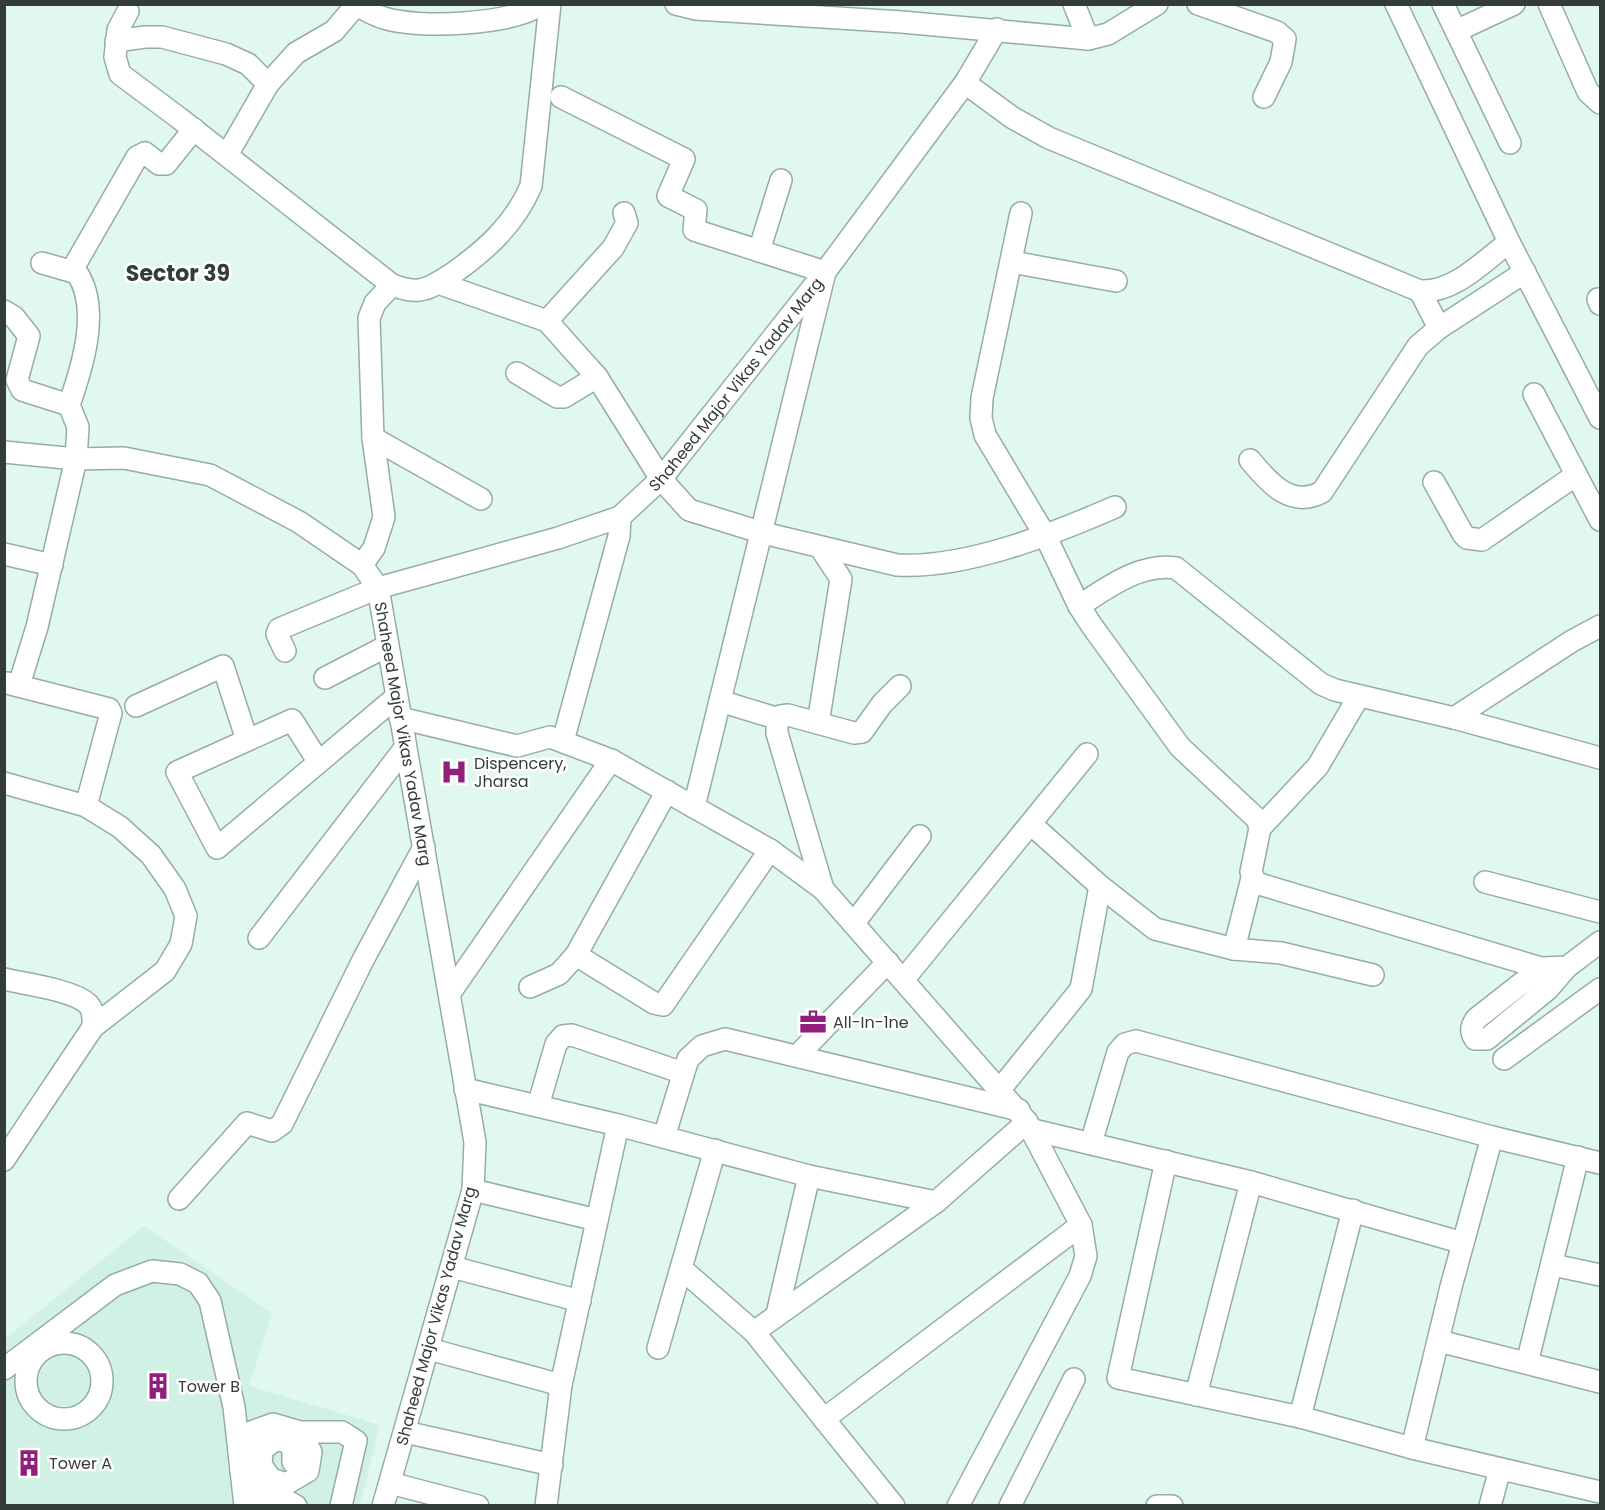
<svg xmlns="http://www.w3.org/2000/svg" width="1605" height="1510" font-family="Poppins,sans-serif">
	<rect width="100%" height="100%" fill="#e1f8ef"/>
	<polygon fill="#d0f1e4" points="144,1226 272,1313 249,1386 380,1425 360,1505 5,1506 5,1339"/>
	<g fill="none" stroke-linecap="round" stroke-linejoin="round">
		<defs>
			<g id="minor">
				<path d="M354,4c10,5 19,11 30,14 34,11 128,7 158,-14"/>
				<polyline points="676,4 696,9 902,22 1088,39 1108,34 1157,4"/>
				<polyline points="1074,4 1088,39"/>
				<polyline points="1198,4 1277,32 1285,39 1281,62 1264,97"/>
				<polyline points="1396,4 1509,242 1600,418"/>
				<polyline points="1443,4 1510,143"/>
				<polyline points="1549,4 1588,92 1600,103"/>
				<polyline points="128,11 118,30 115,57 120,74 179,118 392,285"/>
				<polyline points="1456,31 1514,4"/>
				<polyline points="116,41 145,37 162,37 226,54 248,64 268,84 227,155"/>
				<path d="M965,83l48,35 36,20 371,153c34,2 64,-30 89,-49"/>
				<polyline points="268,84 296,53 334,31 356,5"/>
				<polyline points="561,97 684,159 668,196 696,210 694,230 825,272 694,807"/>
				<polyline points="1021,213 982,398 981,418 985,435 1046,537 1079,606 1092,626 1180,747 1257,819 1260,828 1251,872 1256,883 1541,968 1567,967 1600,942"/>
				<polyline points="759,251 781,180"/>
				<polyline points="1012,262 1116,281"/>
				<path d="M42,263l35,10c24,36 5,95 -8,132"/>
				<polyline points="72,270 137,157 145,153 159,164 166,164 194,129"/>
				<path d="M438,283l109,38 50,56 64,102 28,31 74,23 134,32c68,4 156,-31 218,-58"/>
				<polyline points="1420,291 1439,328"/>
				<polyline points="1598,299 1600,304"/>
				<polyline points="4,311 14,317 29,336 17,380 22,390 69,405 78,427 76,459 37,627 19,685"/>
				<polyline points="547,321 613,248 627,223 624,213"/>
				<polyline points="517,373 557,397 564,397 597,377"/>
				<polyline points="1534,394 1600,520"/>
				<polyline points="373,438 481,499"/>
				<path id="s1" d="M4,452l72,7 48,-1 86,17 89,47 63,43 16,23 97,554 -2,48 -90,316"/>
				<path d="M1250,460c18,22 41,49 72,32l96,-146 21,-18 86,-56"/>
				<polyline points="1434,482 1463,534 1467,538 1482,540 1576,475"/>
				<polyline points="4,554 52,565"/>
				<path d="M362,565l12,-17 10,-31 -11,-79 -4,-120 6,-15 17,-18c9,3 17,6 27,5 12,-1 23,-10 33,-16 34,-24 62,-49 79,-88l19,-182"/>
				<path d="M1079,606c29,-19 61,-43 97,-38l145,116 14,6 119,28 146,40"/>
				<path id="s2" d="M285,651l-8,-17 2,-5 99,-41 180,-50 62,-21 41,-38 164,-207 140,-189 32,-54"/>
				<polyline points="325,678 387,646"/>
				<polyline points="7,683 109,709 111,713 86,806"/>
				<polyline points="720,701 779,719"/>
				<polyline points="136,706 223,666 247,740"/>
				<polyline points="400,718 517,746 550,737 611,760 770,850 823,889 1027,1122 1081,1225 1086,1256 1080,1276 958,1506"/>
				<polyline points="1454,718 1572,641 1600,626"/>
				<polyline points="818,723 841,579 820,547"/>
				<polyline points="563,741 619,536 620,517"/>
				<polyline points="318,761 292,720 177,772 217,848 395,698"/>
				<polyline points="4,783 86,806 120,827 151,855 175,889 186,916 181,944 165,971 93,1027 4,1160"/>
				<polyline points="1032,825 1100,886 1155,929 1234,949"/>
				<polyline points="1260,828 1318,766 1359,696"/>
				<polyline points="1252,878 1234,949 1281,953 1373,975"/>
				<polyline points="1485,882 1600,912"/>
				<polyline points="823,889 777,733 777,722 781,716 788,715 854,733 862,732 882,704 900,686"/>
				<polyline points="854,923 920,836"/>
				<polyline points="259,938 405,748"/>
				<polyline points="576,955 654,1003 663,1005 770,850"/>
				<path d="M1541,968l-65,51c-5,8 -6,12 -1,20h12l61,-50 19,-22"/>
				<path d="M4,979c21,5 69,11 84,25 6,6 5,15 5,23"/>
				<polyline points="904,979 1087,754"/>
				<polyline points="530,987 559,974 576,955 667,791"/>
				<polyline points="450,993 611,760"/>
				<polyline points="797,1056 888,962"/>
				<polyline points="1504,1059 1600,989"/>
				<polyline points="1001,1088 1081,989 1100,886"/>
				<polyline points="465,1089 618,1125 809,1176 936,1202"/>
				<polyline points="538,1106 556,1044 563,1036 572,1035 683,1073"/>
				<polyline points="1033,1130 1251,1182 1463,1243"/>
				<polyline points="664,1137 688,1059 702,1046 725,1039 1019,1110"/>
				<polyline points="1091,1143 1118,1052 1125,1044 1136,1041 1492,1137 1600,1163"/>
				<polyline points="1166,1161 1118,1378 1300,1417 1412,1448 1600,1492"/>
				<polyline points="473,1190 597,1220"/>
				<polyline points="179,1199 247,1123 272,1131 282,1124 363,960 424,847"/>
				<polyline points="1553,1265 1600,1275"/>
				<polyline points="452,1267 580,1301"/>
				<polyline points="682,1269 754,1332 894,1506"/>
				<polyline points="777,1314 809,1176"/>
				<polyline points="754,1332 936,1202 1027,1122"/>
				<polyline points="1439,1341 1600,1382"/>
				<circle cx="64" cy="1381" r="38"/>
				<polyline points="658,1348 715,1150"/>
				<polyline points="429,1349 561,1385"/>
				<polyline points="1527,1363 1578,1157"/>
				<polyline points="4,1369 115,1285 152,1271 180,1274 198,1283 210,1301 234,1407 245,1506"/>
				<polyline points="1196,1395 1251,1182"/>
				<polyline points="1300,1417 1353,1210"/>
				<polyline points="824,1419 1081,1225"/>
				<polyline points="300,1432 342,1432 356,1441 341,1506"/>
				<polyline points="405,1432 552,1465"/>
				<polyline points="1412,1448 1451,1287 1492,1137"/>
				<polyline points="293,1462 293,1450 287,1441 275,1440 262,1450 261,1465 271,1479 286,1484 308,1471 311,1452 300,1432 273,1424 251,1432 241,1471 257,1494 285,1500 296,1506"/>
				<polyline points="390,1483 478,1506"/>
				<polyline points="546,1506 561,1385 618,1125"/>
				<polyline points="1010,1506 1074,1379"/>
				<polyline points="1157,1506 1172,1506"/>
				<polyline points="1490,1506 1500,1469"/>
			</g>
		</defs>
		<use href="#minor" stroke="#96ada4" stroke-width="24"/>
		<use href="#minor" stroke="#fff" stroke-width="21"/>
	</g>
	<defs>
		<symbol id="hospital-bare" viewBox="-9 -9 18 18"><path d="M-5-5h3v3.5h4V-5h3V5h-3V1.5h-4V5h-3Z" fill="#911d7c" stroke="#fff" stroke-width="2.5" paint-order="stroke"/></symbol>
		<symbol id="office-bare" viewBox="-9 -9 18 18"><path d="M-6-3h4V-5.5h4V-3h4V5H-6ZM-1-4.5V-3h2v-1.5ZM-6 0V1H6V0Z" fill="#911d7c" stroke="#fff" stroke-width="2.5" paint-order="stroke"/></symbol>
		<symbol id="building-bare" viewBox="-9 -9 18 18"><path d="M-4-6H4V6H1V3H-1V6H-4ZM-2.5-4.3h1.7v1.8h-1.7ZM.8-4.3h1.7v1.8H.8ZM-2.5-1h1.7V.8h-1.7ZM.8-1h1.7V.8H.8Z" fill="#911d7c" stroke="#fff" stroke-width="2.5" paint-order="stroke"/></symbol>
	</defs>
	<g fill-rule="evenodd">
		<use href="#hospital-bare" x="435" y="753" width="38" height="38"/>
		<use href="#office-bare" x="794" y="1003" width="38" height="38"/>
		<use href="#building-bare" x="139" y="1367" width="38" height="38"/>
		<use href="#building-bare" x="10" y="1444" width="38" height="38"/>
	</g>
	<g text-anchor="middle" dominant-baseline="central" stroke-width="5" stroke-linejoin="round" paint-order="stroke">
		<g font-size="16" fill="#333c39" stroke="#fff">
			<text stroke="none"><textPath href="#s2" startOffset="560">Shaheed Major Vikas Yadav Marg</textPath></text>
			<text stroke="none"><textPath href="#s1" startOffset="561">Shaheed Major Vikas Yadav Marg</textPath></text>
			<text transform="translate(436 1316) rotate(-75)">Shaheed Major Vikas Yadav Marg</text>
		</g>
		<g font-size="16" fill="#333c39" stroke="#fff" text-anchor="start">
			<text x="474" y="763">Dispencery,<tspan x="474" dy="18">Jharsa</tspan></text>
			<text x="833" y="1022">All-In-1ne</text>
			<text x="178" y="1386">Tower B</text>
			<text x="49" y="1463">Tower A</text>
		</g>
		<g font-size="22" font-weight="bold" fill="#333c39" stroke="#fff">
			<text x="178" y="273">Sector 39</text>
		</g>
	</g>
	<rect width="1605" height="1510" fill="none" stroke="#333c39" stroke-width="12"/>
</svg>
